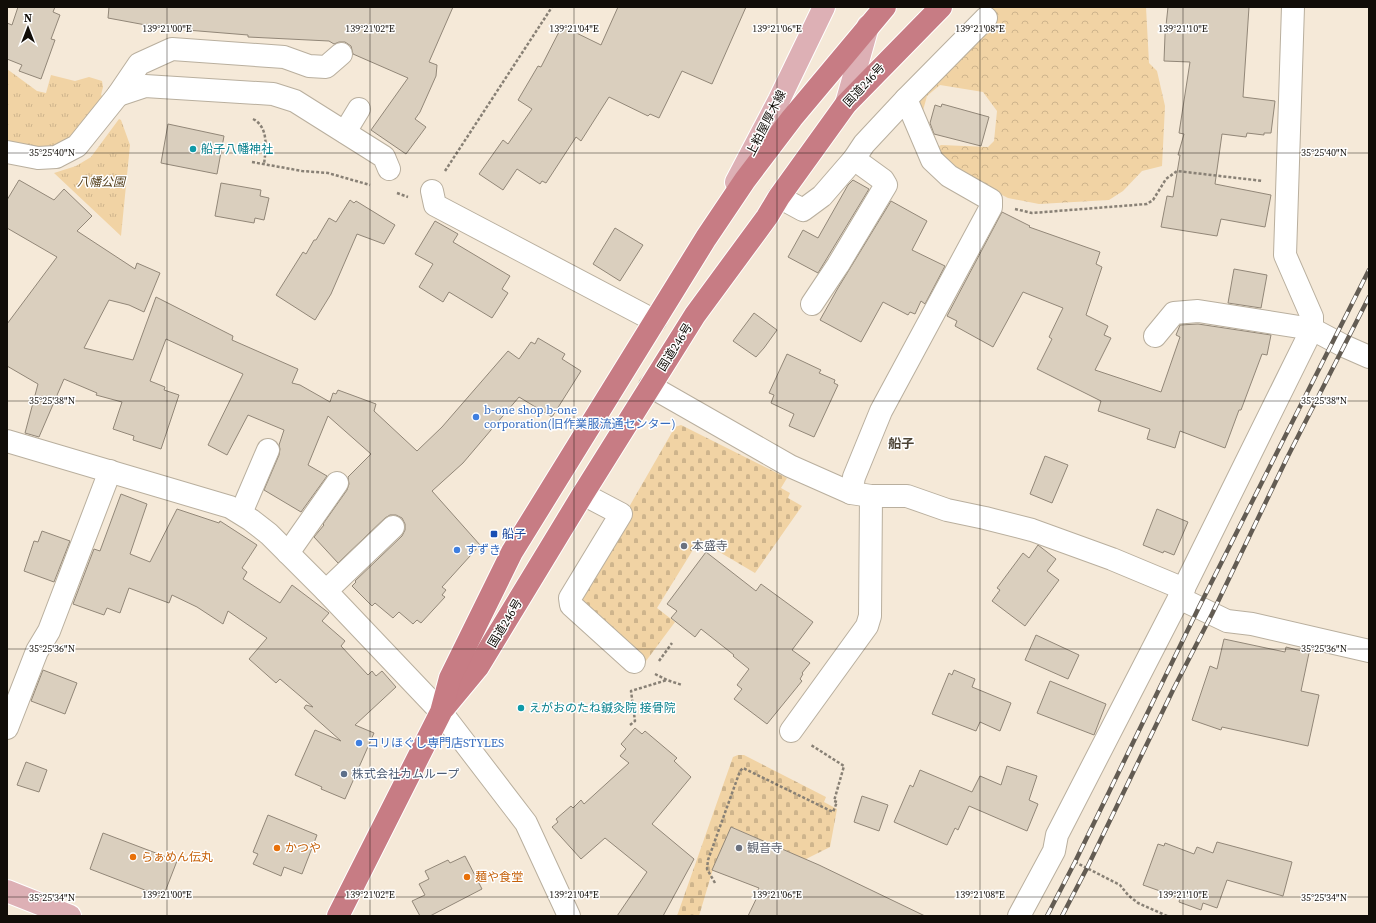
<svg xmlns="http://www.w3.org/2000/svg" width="1376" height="923" font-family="'Source Serif 4','Noto Sans JP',serif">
	<defs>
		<pattern id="forest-crowns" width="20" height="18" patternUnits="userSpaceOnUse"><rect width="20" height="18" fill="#f1d3a4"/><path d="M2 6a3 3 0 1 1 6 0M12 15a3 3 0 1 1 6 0" fill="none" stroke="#ceb48c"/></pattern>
		<pattern id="cemetery-stones" width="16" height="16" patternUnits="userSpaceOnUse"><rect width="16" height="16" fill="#f1d3a4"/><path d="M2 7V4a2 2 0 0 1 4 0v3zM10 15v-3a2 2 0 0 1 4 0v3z" fill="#ceb48c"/></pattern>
		<pattern id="park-tufts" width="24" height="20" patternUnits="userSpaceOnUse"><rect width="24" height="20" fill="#f1d3a4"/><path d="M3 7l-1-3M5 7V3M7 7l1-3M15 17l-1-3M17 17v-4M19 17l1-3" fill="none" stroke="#ceb48c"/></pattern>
	</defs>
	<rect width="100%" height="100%" fill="#f5e9d8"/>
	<polygon fill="url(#forest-crowns)" points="982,7 1146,7 1149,63 1157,71 1165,106 1162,166 1142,171 1123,191 1109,200 1039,204 1008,198 972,180 947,161 936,148 941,145 988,147 994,141 997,111 983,92 940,85 927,96 922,114 918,102 991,18"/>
	<g fill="url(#cemetery-stones)">
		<polygon points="681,425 787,478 781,488 790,493 788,498 802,506 755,573 699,540 657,608 675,622 643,665 575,601 675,427"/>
		<polygon points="738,755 744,755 826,797 824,802 837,809 830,847 804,860 732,827 713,869 699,916 677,916 733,757"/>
	</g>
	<g fill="url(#park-tufts)">
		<polygon points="7,69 37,91 46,93 51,75 75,81 89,77 102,81 103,87 101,95 106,99 62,145 35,148 7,141"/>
		<polygon points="119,119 121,120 130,145 121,236 54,173 76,166 91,157"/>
	</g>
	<g fill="#dacfbe" stroke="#928778">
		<polygon points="18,7 55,7 53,12 60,15 51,39 55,40 41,79 19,71 22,65 7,59 7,23 12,25"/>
		<polygon points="109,7 453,7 429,62 437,65 436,76 420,112 415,119 426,127 406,154 371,130 408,78 353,54 351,46 345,42 339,42 334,44 329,41 248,37 248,35 162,28 108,18"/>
		<polygon points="618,7 746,7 712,84 682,71 659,118 650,114 648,116 609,97 581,141 576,137 546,183 542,181 540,184 517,169 503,190 479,174 503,140 508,144 532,109 518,100 538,66 541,67 562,26 601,45"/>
		<polygon points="1168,7 1249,7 1243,97 1275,101 1271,133 1264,133 1264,135 1247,133 1246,137 1222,134 1215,184 1271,195 1265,227 1221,219 1217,236 1161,227 1167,196 1173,197 1180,155 1178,155 1184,134 1179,133 1190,62 1164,61 1165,35"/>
		<polygon points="942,104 989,117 981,146 934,134 930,123 935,105 941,107"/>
		<polygon points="168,124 224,136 217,174 161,163"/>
		<polygon points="19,180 54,200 64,189 92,216 77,231 135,269 137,263 160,273 144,312 129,305 109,300 84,348 133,360 156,297 233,336 232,340 298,369 292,383 300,385 330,402 333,393 336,394 338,390 376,404 374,411 417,451 442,427 508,351 519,359 531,342 535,344 538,338 565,354 562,359 581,371 552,417 519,397 463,463 432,491 480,545 442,587 446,590 442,595 445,597 421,623 417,620 413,624 399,612 393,618 375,603 372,606 352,586 356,582 355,581 402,536 405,530 405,524 402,518 396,515 390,515 385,518 338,563 314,537 324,525 323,524 347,490 349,484 348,477 371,454 328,416 308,465 327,476 301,512 264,490 279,455 280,449 279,445 284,430 248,415 227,455 208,445 243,374 166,339 150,381 165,387 164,390 179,395 161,449 133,440 134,436 113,429 122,402 96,395 97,393 64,379 39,437 25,433 38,384 7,366 7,324 57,257 7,228 7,200"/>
		<polygon points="853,180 869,189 818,273 788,257 803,230 818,238 848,185"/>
		<polygon points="221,183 261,190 260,196 269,198 264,220 255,218 254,223 215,216"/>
		<polygon points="350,200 354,203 356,201 395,225 384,244 357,234 331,294 315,320 276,295 303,252 306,254 314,240 316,240 329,218 336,222"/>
		<polygon points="891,201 927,221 912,250 945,266 925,304 921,301 915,314 910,312 908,315 883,302 861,342 820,320 838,288"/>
		<polygon points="1002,212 1030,226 1029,227 1100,252 1096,264 1102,267 1086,315 1108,326 1104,335 1111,338 1095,370 1161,392 1180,337 1176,335 1180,325 1198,324 1271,335 1267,355 1262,354 1241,410 1239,410 1225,448 1180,431 1175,448 1147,439 1150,429 1098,411 1101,401 1037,369 1052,339 1049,337 1063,308 1023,292 993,347 955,326 957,321 947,316"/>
		<polygon points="435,221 458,234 453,242 510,276 502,289 508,293 492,318 449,292 443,302 419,287 433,264 415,254"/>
		<polygon points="615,228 643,245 620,281 593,264"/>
		<polygon points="1234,269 1267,275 1261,308 1228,303"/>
		<polygon points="754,313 777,330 764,348 756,357 733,341"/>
		<polygon points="787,354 821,370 819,373 835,380 834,383 838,385 814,437 789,426 794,414 771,403 774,395 769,393"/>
		<polygon points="1045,456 1068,465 1052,503 1030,494"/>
		<polygon points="121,494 147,504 130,554 150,562 177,509 219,523 220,521 257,545 242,568 247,572 243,579 280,603 292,585 329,613 322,621 345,641 341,646 368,675 372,671 376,676 382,671 396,687 355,725 374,733 345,799 321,789 322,787 295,775 315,730 341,741 304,708 306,705 313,707 280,679 276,683 249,659 267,638 228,611 223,624 197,607 172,595 169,603 129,588 120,613 107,608 104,615 73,604 94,549 100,551"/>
		<polygon points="1157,509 1188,522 1174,555 1164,551 1163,553 1143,545"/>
		<polygon points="42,531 70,541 54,582 24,571 34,541 38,542"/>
		<polygon points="1038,545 1056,559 1047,571 1059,580 1025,626 992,601 1000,590 997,588 1023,553 1029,558"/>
		<polygon points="706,552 756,591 761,584 813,622 792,650 810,663 802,673 803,674 800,679 802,681 767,724 734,699 742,689 737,685 749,669 733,656 734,655 701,629 695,637 671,618 677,611 667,604"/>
		<polygon points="1036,635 1079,655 1068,679 1025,660"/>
		<polygon points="1224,639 1285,652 1286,647 1309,653 1301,691 1319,695 1308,746 1222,727 1221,730 1192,720 1210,666 1217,669"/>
		<polygon points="43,670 77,683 65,714 31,701"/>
		<polygon points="954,670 975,679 972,687 1011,703 1000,731 980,722 976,731 932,714 949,673 952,675"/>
		<polygon points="1050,681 1106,704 1094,735 1037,713"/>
		<polygon points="635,728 642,734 645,731 677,758 674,761 691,777 652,824 694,859 663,916 617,916 647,872 605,838 581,859 552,827 558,822 556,819 571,806 573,808 581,800 584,804 629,763 620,756 626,749 621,744"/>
		<polygon points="26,762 47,770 39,792 17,785"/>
		<polygon points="1007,766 1037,776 1029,800 1038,804 1027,831 969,806 958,830 955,828 947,845 894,822 910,785 913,787 920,770 972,792 980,776 1001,785"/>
		<polygon points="862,796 888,805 879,831 854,822"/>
		<polygon points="268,815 317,835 302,874 284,867 281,876 253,864 258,854 253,852"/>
		<polygon points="731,827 819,865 925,916 748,916 760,891 758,890 759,888 712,870"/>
		<polygon points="103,833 177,861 163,897 90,869"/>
		<polygon points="1217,842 1292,862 1283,896 1227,880 1217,908 1203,903 1201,910 1179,902 1180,898 1143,885 1158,844 1164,846 1165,843 1194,854 1197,847 1213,853"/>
		<polygon points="465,856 482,889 430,916 420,916 412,901 425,895 419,884 429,879 425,871 448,860 450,863"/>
	</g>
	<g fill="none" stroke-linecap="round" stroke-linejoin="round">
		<defs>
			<g id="minor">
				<polyline points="118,95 145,86 273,94 295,101 384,157 389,169"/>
				<polyline points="906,99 986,18"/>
				<polyline points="345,132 359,109"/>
				<polyline points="7,152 38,158 56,157 77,146 118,95 139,64 172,49 284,57 309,66 326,67 341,54"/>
				<polyline points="432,191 435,205 655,321"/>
				<polyline points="779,197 803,210 822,196 854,159 864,144 906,99 932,160 949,176 991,200 991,207 881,411 854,477 851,493"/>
				<polyline points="812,304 838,265 886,185 883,180 854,159"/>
				<polyline points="1155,336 1174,313 1198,311 1312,329 1344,346 1369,357"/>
				<polyline points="650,386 790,466 851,493 871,496 907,496 947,510 985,518 1032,530 1112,559 1184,589"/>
				<polyline points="7,441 230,507 251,520 269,534 326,591 441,712 526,823 569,916"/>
				<polyline points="583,494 621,514 570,598 571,605 634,662"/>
				<polyline points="241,513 268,450"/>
				<polyline points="288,553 337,483"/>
				<polyline points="326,591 393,527"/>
				<polyline points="1179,598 1227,621 1252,624 1369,651"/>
				<polyline points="7,728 37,651 49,631 110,471"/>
				<polyline points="791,731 867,626 870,616 871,496"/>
				<polyline points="1019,916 1054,851 1057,835 1179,598 1312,329 1312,317 1285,255 1293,7"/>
			</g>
			<g id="major">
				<polyline points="846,104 868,26"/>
				<polyline points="736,182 779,100 824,7"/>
				<polyline points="7,891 70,916"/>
			</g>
			<g id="highway">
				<polyline points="444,708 478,667 583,494 695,315 767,217 779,197 846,104 941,7"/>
				<polyline points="338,916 441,712 450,678 512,552 706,238 745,180 792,118 885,7"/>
			</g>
		</defs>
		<use href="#minor" stroke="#b9af9e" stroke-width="24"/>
		<use href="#major" stroke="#fff" stroke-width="24"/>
		<use href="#highway" stroke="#fff" stroke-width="24"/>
		<g stroke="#888075" stroke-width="2.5" stroke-dasharray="3 2" stroke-linecap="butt">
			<path d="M253,119c16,8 13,30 11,45"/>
			<polyline points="252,162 302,171 328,173 370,185"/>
			<polyline points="445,171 552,7"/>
			<polyline points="397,193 408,197"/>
			<polyline points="1015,209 1032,213 1147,204 1153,200 1166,179 1177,171 1263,181"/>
			<polyline points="659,661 672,643"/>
			<polyline points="655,674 667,680 682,685"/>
			<polyline points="630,725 635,721 631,691 667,680"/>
			<polyline points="1075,862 1120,885 1128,895 1138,903 1167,916"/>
			<polyline points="715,883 707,869 708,860 740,771 743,768 833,812 837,802 834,801 844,766 811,745"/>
		</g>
		<use href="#minor" stroke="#fff" stroke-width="22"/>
		<use href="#major" stroke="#ddb0b5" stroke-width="22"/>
		<use href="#highway" stroke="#c77c84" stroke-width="22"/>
		<defs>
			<g id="rail">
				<polyline points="1047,916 1075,862 1199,607 1369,270"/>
				<polyline points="1062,916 1087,868 1173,690 1212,614 1287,458 1369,297"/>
			</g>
		</defs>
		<use href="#rail" stroke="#635c53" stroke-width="4.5"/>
		<use href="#rail" stroke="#fff" stroke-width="3" stroke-dasharray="9" stroke-linecap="butt"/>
	</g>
	<path fill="none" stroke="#110d08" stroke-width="1" stroke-opacity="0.45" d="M167,7v909M370,7v909M574,7v909M777,7v909M980,7v909M1183,7v909M7,153h1362M7,401h1362M7,649h1362M7,897h1362"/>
	<g fill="#0f9aa8" stroke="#fff" stroke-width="1.5">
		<circle cx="193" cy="149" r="4"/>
		<circle cx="521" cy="708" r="4"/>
	</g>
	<g fill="#3f7fe0" stroke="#fff" stroke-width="1.5">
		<circle cx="476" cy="417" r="4"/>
		<circle cx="457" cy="550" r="4"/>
		<circle cx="359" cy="743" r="4"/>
	</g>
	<rect fill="#1a4fb4" stroke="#fff" stroke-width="1.5" x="490" y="530" width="8" height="8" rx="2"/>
	<g fill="#6b7280" stroke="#fff" stroke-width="1.5">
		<circle cx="684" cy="546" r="4"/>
		<circle cx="739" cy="848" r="4"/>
	</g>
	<circle fill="#5c6f8a" stroke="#fff" stroke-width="1.5" cx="344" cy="774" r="4"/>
	<g fill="#e8710a" stroke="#fff" stroke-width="1.5">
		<circle cx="277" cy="848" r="4"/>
		<circle cx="133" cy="857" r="4"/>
		<circle cx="467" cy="877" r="4"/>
	</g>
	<g text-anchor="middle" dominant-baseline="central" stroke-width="3" stroke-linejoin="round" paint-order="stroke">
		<g font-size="12" fill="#110d08" stroke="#fff">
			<text transform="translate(864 85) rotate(-47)">国道246号</text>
			<text transform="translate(766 123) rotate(-63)">上粕屋厚木線</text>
			<text transform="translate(675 347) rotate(-58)">国道246号</text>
			<text transform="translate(505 623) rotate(-59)">国道246号</text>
		</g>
		<g font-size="12" fill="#0d838f" stroke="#fff" text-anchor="start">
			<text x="201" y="149">船子八幡神社</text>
			<text x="529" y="708">えがおのたね鍼灸院 接骨院</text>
		</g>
		<g font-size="12" font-style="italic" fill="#55401d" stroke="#fff">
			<text x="101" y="182">八幡公園</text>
		</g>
		<g font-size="12" fill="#366cbe" stroke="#fff" text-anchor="start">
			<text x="484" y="410">b-one shop b-one<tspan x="484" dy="14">corporation(旧作業服流通センター)</tspan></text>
			<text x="465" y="550">すずき</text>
			<text x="367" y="743">コリほぐし専門店STYLES</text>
		</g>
		<g font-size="12" fill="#164399" stroke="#fff" text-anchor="start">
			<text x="502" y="534">船子</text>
		</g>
		<g font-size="12" fill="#5b616d" stroke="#fff" text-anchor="start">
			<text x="692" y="546">本盛寺</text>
			<text x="747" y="848">観音寺</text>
		</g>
		<g font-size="12" fill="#4e5e75" stroke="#fff" text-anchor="start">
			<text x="352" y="774">株式会社カムループ</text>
		</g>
		<g font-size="12" fill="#c56008" stroke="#fff" text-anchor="start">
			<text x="285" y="848">かつや</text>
			<text x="141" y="857">らぁめん伝丸</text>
			<text x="475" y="877">麺や食堂</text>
		</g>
		<g font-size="13" font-weight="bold" fill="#4b4234" stroke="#fff">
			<text x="901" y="443">船子</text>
		</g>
	</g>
	<g font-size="10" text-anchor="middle" fill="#110d08" stroke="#fff" stroke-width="3" stroke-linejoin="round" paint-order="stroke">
		<text x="167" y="32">139°21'00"E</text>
		<text x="370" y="32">139°21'02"E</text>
		<text x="574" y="32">139°21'04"E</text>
		<text x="777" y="32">139°21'06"E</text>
		<text x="980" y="32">139°21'08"E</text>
		<text x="1183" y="32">139°21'10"E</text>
		<text x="52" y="156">35°25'40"N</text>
		<text x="1324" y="156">35°25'40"N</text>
		<text x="52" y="404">35°25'38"N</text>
		<text x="1324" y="404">35°25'38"N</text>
		<text x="52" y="652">35°25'36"N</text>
		<text x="1324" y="652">35°25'36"N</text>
		<text x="167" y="898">139°21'00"E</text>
		<text x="370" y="898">139°21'02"E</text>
		<text x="574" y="898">139°21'04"E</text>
		<text x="777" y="898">139°21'06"E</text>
		<text x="980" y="898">139°21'08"E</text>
		<text x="1183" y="898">139°21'10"E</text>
		<text x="52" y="901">35°25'34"N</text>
		<text x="1324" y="901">35°25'34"N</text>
	</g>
	<rect width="1376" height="923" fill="none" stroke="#110d08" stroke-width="16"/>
	<g transform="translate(28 28)" stroke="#ffffff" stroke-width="3" paint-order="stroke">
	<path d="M0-3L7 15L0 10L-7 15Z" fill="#110d08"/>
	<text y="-6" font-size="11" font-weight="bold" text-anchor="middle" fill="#110d08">N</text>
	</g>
</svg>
